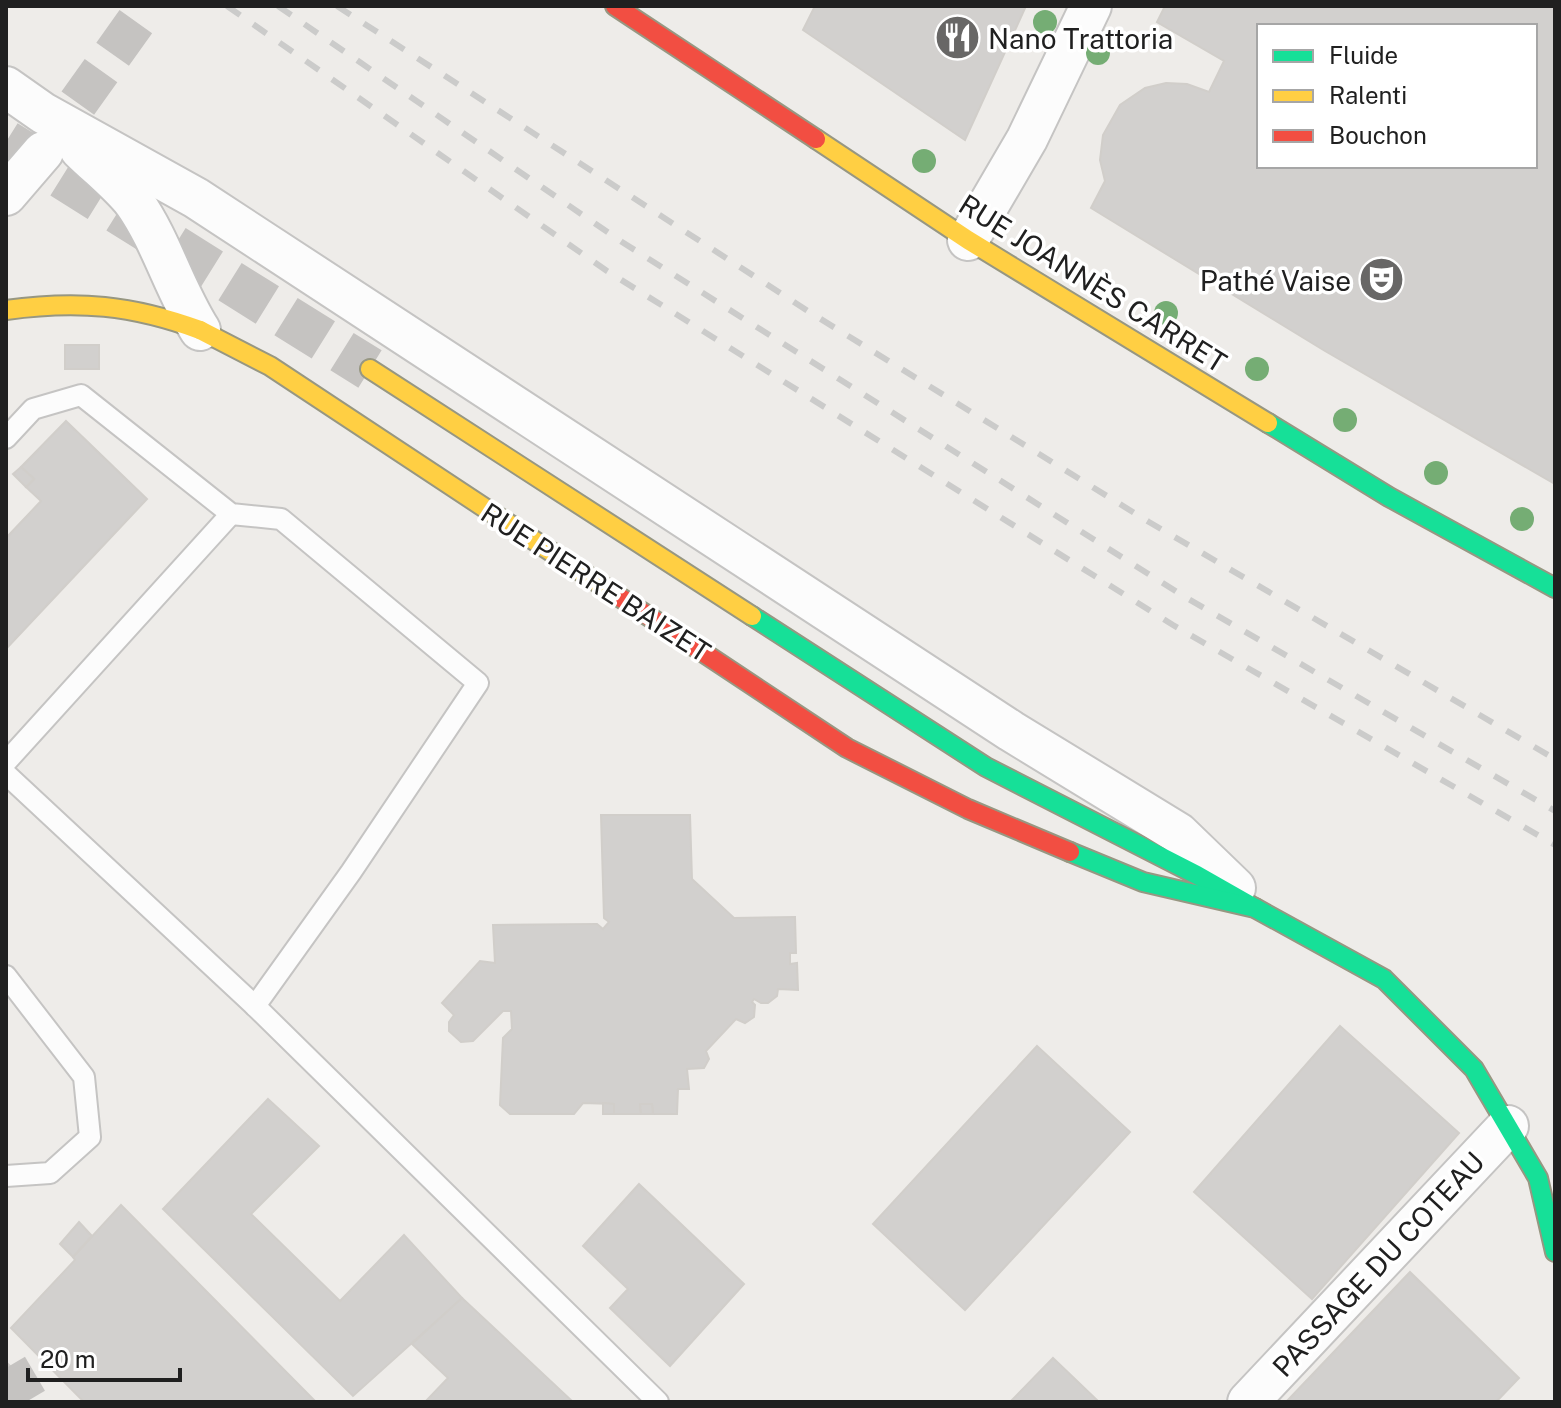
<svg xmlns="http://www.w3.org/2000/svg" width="1561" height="1408" font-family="'Public Sans',sans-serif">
	<rect width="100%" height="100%" fill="#eeece9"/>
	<g fill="#d2d0ce" stroke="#d1ceca" stroke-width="2" fill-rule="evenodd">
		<polygon points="815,6 1026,6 965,140 803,30"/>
		<path d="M1165,6h390v478l-230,-133 -234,-143 14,-27 -5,-21 3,-25 17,-30 25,-17 21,-5 21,1 22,8 15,-31 -67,-39zM1259,26h276v140h-276z"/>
		<rect x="65" y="345" width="34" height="24"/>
		<polygon points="66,421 147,499 6,649 6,538 41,501 26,487 34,479 21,467"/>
		<polygon points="21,467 34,479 26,487 13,474"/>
		<polygon points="601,815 690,815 692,879 734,918 795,917 796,953 790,953 790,964 797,963 798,990 778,989 777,996 768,1003 761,1003 754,999 752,1002 755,1005 754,1017 745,1023 736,1019 706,1051 709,1059 704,1068 687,1069 689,1089 678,1089 677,1114 653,1114 652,1104 640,1104 641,1114 614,1114 614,1104 583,1103 574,1114 510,1114 500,1105 503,1038 512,1029 511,1011 503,1011 473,1041 461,1042 449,1031 449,1022 454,1015 442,1003 480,961 495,963 493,925 597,924 603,929 609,922 604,918"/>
		<polygon points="1340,1026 1459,1133 1312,1299 1194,1192"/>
		<polygon points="1037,1046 1130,1132 965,1310 873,1224"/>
		<polygon points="268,1099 319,1146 251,1214 340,1301 404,1235 462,1298 353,1396 163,1209"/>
		<polygon points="603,1103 614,1104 614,1114 603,1114"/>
		<polygon points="640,1104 652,1104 653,1114 641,1114"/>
		<polygon points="639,1184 744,1284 670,1366 610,1308 628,1289 583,1246"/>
		<polygon points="121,1205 316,1402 84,1402 11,1328 75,1260 73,1257"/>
		<polygon points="79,1222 92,1236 73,1257 60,1244"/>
		<polygon points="1410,1272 1519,1378 1496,1402 1286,1402"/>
		<polygon points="462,1298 573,1402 425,1402 448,1378 412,1344"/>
		<polygon points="1053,1358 1099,1402 1010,1402"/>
		<polygon points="6,1362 15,1371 17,1384 6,1396"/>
	</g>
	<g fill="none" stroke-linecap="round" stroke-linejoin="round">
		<polyline stroke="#c5c3c1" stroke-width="40" stroke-dasharray="40 20" stroke-linecap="butt" points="43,152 147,6"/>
		<g stroke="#c5c3c1" stroke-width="44" stroke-dasharray="44 22" stroke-linecap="butt">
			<polyline points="6,142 370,369"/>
			<polyline points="6,1368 26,1402"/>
		</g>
		<defs>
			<g id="lane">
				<polyline points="6,438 33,409 81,395 231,514 281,519 478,683 351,872 255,1006"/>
				<polyline points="6,762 231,514"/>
				<polyline points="6,774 255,1006 658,1402"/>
				<polyline points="6,976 84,1077 90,1137 50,1173 6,1176"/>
			</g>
			<g id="street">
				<polyline points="6,87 43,113 196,198 1011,731 1178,833 1235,888"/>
				<path d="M80,149c17,17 39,34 54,53 28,40 40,87 66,128"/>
				<polyline points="6,195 43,152"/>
				<polyline points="968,240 1027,139 1091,6"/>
				<polyline points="1248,1402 1508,1126"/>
			</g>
			<g id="fast">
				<polyline points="1268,423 1389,497 1555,588"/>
				<polyline points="752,616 986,767 1197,875 1255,908"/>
				<polyline points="1070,852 1143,882 1255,908 1384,979 1474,1069 1538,1178 1555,1252"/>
			</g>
			<g id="slow">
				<polyline points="816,139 968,240 1268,423"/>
				<path d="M6,310c72,-10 126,-5 194,20"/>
				<polyline points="200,330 270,366 618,596"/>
				<polyline points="370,369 752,616"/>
			</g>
			<g id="jam">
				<polyline points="615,6 816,139"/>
				<polyline points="618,596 847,748 968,809 1070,852"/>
			</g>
		</defs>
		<use href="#lane" stroke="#c5c4c3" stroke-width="24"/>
		<use href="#street" stroke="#c5c4c3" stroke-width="44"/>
		<use href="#fast" stroke="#979782" stroke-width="22"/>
		<use href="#slow" stroke="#979782" stroke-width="22"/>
		<use href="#jam" stroke="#979782" stroke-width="22"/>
		<use href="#lane" stroke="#fcfcfc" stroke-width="20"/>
		<use href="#street" stroke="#fcfcfc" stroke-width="40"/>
		<use href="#fast" stroke="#16e098" stroke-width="18"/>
		<use href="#slow" stroke="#ffcf43" stroke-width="18"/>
		<use href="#jam" stroke="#f24e42" stroke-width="18"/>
		<g stroke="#cbcbca" stroke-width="6" stroke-dasharray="16 16" stroke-linecap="butt">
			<polyline points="227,6 607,271 1173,625 1555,845"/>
			<polyline points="278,6 622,242 1185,597 1555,811"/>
			<polyline points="337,6 811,313 1149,522 1555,759"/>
		</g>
	</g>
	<g fill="#75ad74">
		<circle cx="1045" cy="22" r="12"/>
		<circle cx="1098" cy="53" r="12"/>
		<circle cx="924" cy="161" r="12"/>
		<circle cx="1166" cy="313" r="12"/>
		<circle cx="1257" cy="369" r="12"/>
		<circle cx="1345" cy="420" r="12"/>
		<circle cx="1436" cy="473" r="12"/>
		<circle cx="1522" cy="519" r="12"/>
	</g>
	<defs>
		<symbol id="restaurant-disc" viewBox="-11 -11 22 22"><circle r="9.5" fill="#686766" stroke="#fff"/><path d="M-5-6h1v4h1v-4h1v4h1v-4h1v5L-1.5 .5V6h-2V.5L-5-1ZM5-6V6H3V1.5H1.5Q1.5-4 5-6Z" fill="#fff"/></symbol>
		<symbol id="theatre-disc" viewBox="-11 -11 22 22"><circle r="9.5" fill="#686766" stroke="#fff"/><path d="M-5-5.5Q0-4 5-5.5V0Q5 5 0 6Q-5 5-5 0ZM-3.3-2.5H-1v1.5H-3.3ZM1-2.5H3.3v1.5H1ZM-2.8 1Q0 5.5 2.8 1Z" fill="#fff"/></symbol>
	</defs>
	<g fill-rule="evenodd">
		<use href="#restaurant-disc" x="932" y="12" width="51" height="51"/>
		<use href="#theatre-disc" x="1356" y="254" width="51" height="51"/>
	</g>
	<g text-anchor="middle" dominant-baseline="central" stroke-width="7" stroke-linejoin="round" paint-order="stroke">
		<g font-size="28" fill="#202020" stroke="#fff" text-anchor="start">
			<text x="988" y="38">Nano Trattoria</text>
			<text x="1351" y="280" text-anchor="end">Pathé Vaise</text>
		</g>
		<g font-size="28" fill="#202020" stroke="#fff">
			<text transform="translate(1093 283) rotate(32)">RUE JOANNÈS CARRET</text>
			<text transform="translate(596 582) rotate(33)">RUE PIERRE BAIZET</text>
			<text transform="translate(1378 1264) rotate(-47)">PASSAGE DU COTEAU</text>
		</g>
	</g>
	<rect width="1561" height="1408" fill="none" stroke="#202020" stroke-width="16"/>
	<rect x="1257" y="24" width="280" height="144" fill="#ffffff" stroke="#a6a6a6" stroke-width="2"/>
	<rect x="1273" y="50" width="40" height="12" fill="#16e098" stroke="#a6a6a6" stroke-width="2"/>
	<text x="1329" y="64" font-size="24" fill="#202020">Fluide</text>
	<rect x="1273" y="90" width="40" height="12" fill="#ffcf43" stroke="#a6a6a6" stroke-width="2"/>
	<text x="1329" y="104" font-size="24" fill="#202020">Ralenti</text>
	<rect x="1273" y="130" width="40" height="12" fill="#f24e42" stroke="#a6a6a6" stroke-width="2"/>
	<text x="1329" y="144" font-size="24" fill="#202020">Bouchon</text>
	<path d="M28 1368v12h152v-12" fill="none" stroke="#202020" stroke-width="4"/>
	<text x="40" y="1368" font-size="24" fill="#202020" stroke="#ffffff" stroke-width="6" paint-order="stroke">20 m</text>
</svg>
